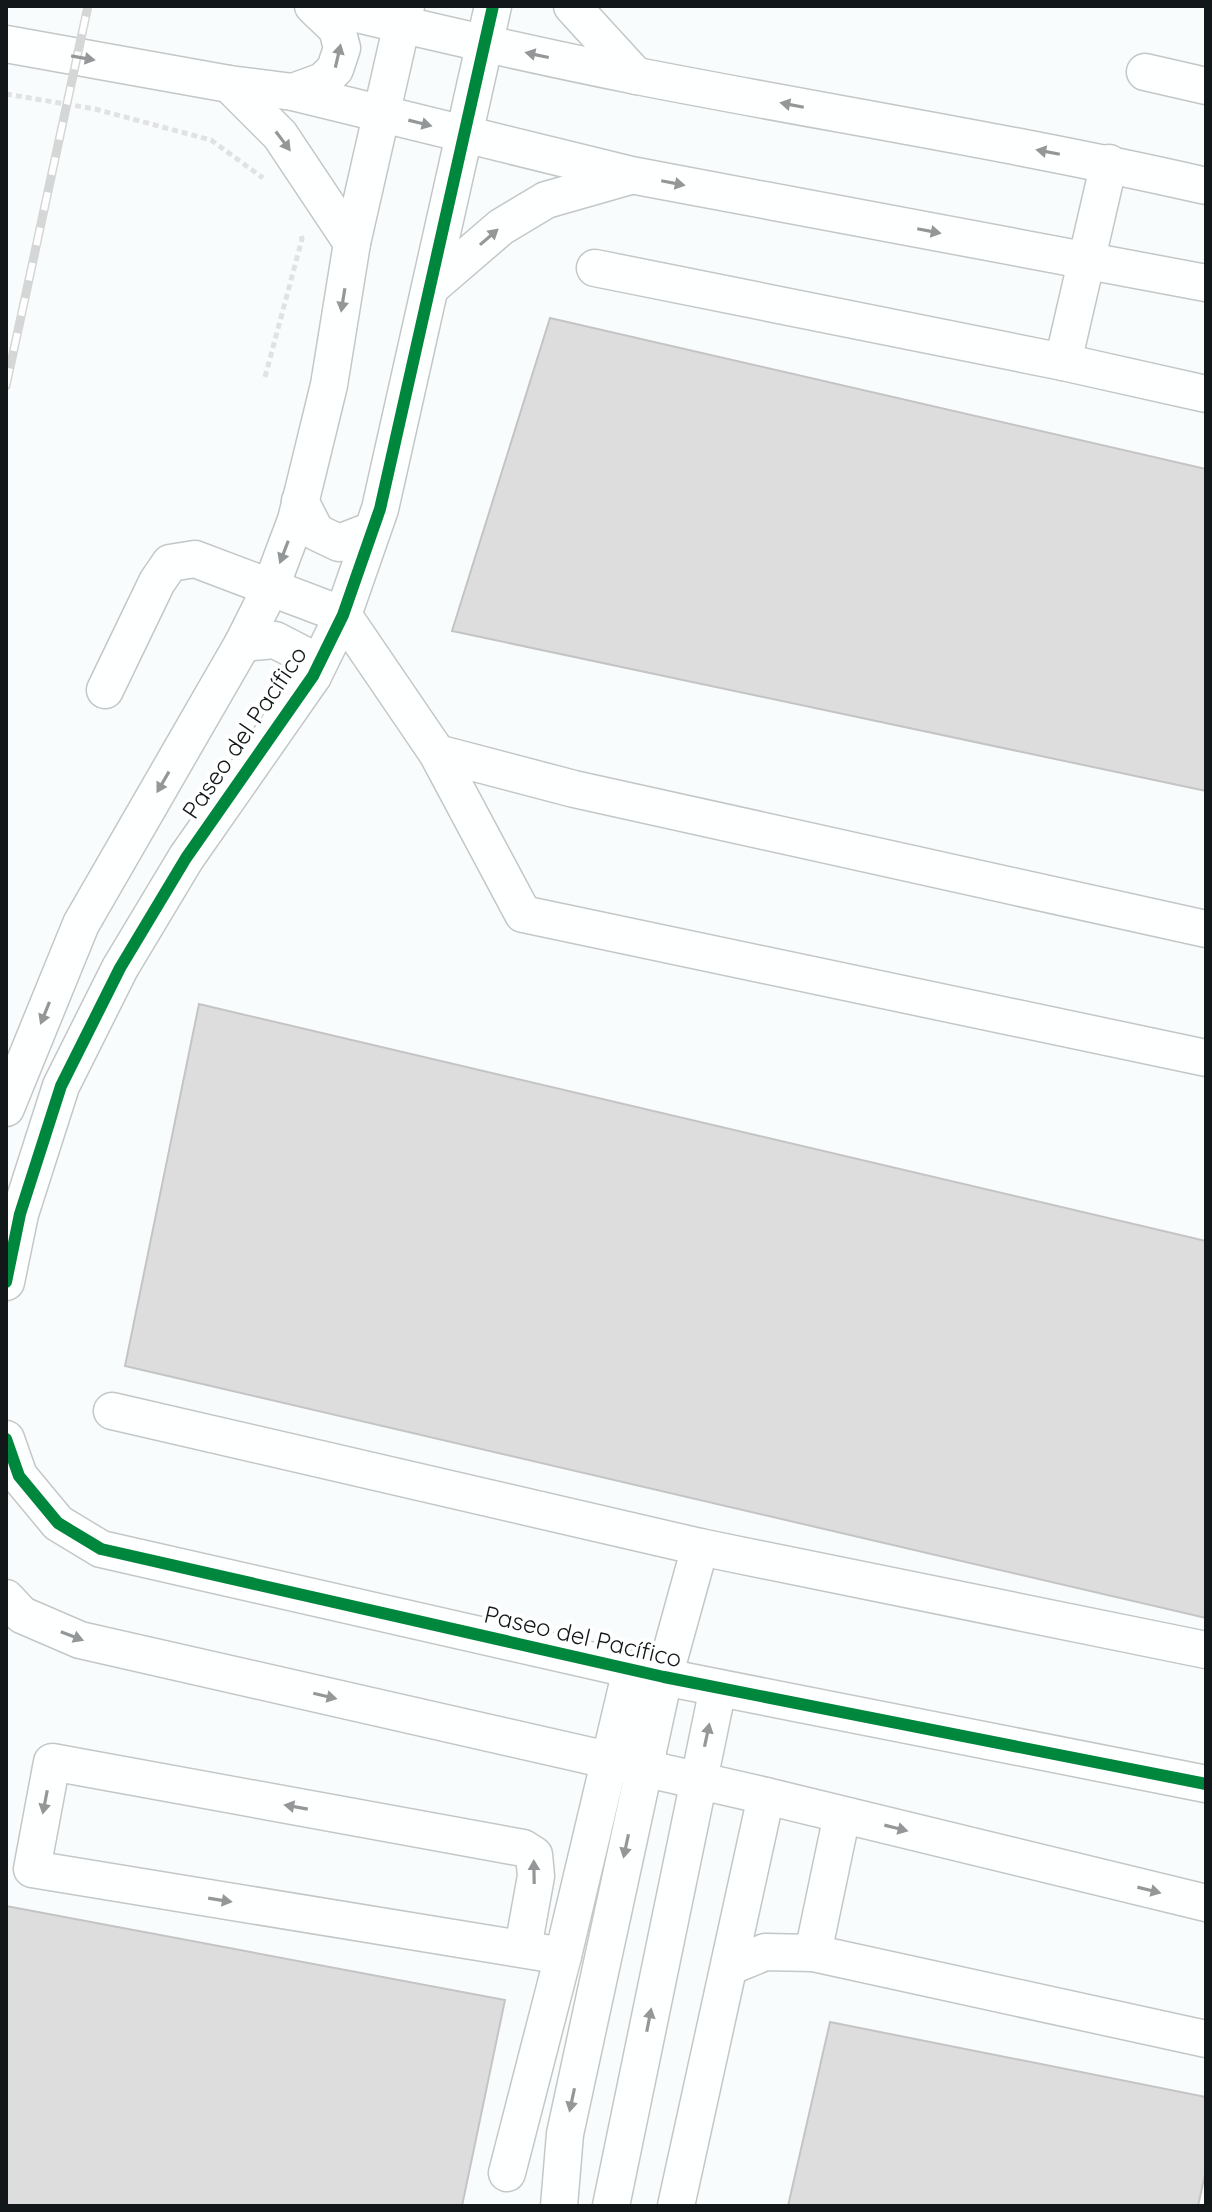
<svg xmlns="http://www.w3.org/2000/svg" width="1212" height="2212" font-family="Quicksand,sans-serif">
	<rect width="100%" height="100%" fill="#f9fcfd"/>
	<g fill="#deddde" stroke="#c5c4c5" stroke-width="2">
		<polygon points="550,318 1206,469 1206,791 452,631"/>
		<polygon points="199,1004 1206,1241 1206,1618 125,1366"/>
		<polygon points="6,1906 505,2000 462,2206 6,2206"/>
		<polygon points="830,2022 1206,2097 1206,2170 1198,2206 788,2206"/>
	</g>
	<g fill="none" stroke-linecap="round" stroke-linejoin="round">
		<defs>
			<g id="minor">
				<path d="M324,6c104,25 208,49 313,70 189,37 381,67 569,110"/>
				<polyline points="572,6 636,76"/>
				<polyline points="6,44 229,84 293,92 631,175 1206,283"/>
				<polyline points="1145,72 1206,86"/>
				<polyline points="229,84 280,135 352,243"/>
				<polyline points="293,92 323,81 335,69 342,48 337,29 313,6"/>
				<polyline points="595,268 1063,362 1206,394"/>
				<polyline points="430,288 501,227 546,200 630,176"/>
				<polyline points="1063,362 1109,163"/>
				<polyline points="300,501 316,532 339,543 370,531"/>
				<polyline points="243,643 275,640 306,656 313,676"/>
				<polyline points="105,690 157,582 170,563 195,559 343,615 437,753 523,914 1206,1058"/>
				<polyline points="437,753 574,789 1206,929"/>
				<polyline points="6,1108 81,924 243,643 270,589 296,520 329,385 352,243 406,6"/>
				<polyline points="6,1282 20,1214 61,1086 120,968 186,858 313,676 343,615 380,509 493,6"/>
				<polyline points="112,1411 700,1547 664,1677 565,2134 559,2206"/>
				<polyline points="6,1439 19,1476 58,1523 101,1549 664,1677 1206,1784"/>
				<polyline points="700,1547 1206,1650"/>
				<polyline points="6,1598 22,1615 80,1640 766,1796 1206,1903"/>
				<polyline points="523,1948 536,1876 534,1855 523,1848 52,1762 32,1869 563,1956"/>
				<polyline points="813,1953 842,1815"/>
				<polyline points="729,1967 765,1952 813,1953 1206,2039"/>
				<polyline points="507,2173 563,1956 631,1670"/>
				<polyline points="611,2206 718,1688"/>
				<polyline points="676,2206 766,1796"/>
			</g>
		</defs>
		<use href="#minor" stroke="#c3c7c8" stroke-width="39"/>
		<g stroke="#e1e2e3" stroke-width="5" stroke-dasharray="6 4" stroke-linecap="butt">
			<polyline points="6,94 95,109 211,140 263,178"/>
			<polyline points="265,377 302,239 300,232"/>
		</g>
		<use href="#minor" stroke="#feffff" stroke-width="36"/>
		<defs>
			<polyline id="rail" points="6,386 88,6"/>
		</defs>
		<use href="#rail" stroke="#d5d7d7" stroke-width="9"/>
		<use href="#rail" stroke="#fff" stroke-width="6" stroke-dasharray="18" stroke-linecap="butt"/>
		<defs>
			<g id="cycleway">
				<polyline points="6,1282 20,1214 61,1086 120,968 186,858 313,676 343,615 380,509 493,6"/>
				<polyline points="6,1439 19,1476 58,1523 101,1549 664,1677 1206,1784"/>
			</g>
		</defs>
		<use href="#cycleway" stroke="#fff" stroke-width="17"/>
		<use href="#cycleway" stroke="#00873e" stroke-width="12"/>
	</g>
	<defs><path id="oneway-solid" d="M-6-.8H1V-3.2L6.5 0L1 3.2V.8H-6Z" transform="scale(2)"/></defs>
	<g fill="#949798">
		<use href="#oneway-solid" transform="translate(537 55) rotate(-168)"/>
		<use href="#oneway-solid" transform="translate(338 56) rotate(-77)"/>
		<use href="#oneway-solid" transform="translate(83 58) rotate(10)"/>
		<use href="#oneway-solid" transform="translate(792 105) rotate(-169)"/>
		<use href="#oneway-solid" transform="translate(420 123) rotate(14)"/>
		<use href="#oneway-solid" transform="translate(283 141) rotate(53)"/>
		<use href="#oneway-solid" transform="translate(1048 152) rotate(-169)"/>
		<use href="#oneway-solid" transform="translate(673 183) rotate(11)"/>
		<use href="#oneway-solid" transform="translate(929 231) rotate(11)"/>
		<use href="#oneway-solid" transform="translate(489 237) rotate(-41)"/>
		<use href="#oneway-solid" transform="translate(343 300) rotate(99)"/>
		<use href="#oneway-solid" transform="translate(284 552) rotate(111)"/>
		<use href="#oneway-solid" transform="translate(163 782) rotate(120)"/>
		<use href="#oneway-solid" transform="translate(45 1013) rotate(112)"/>
		<use href="#oneway-solid" transform="translate(72 1636) rotate(21)"/>
		<use href="#oneway-solid" transform="translate(325 1696) rotate(13)"/>
		<use href="#oneway-solid" transform="translate(707 1735) rotate(-78)"/>
		<use href="#oneway-solid" transform="translate(45 1802) rotate(101)"/>
		<use href="#oneway-solid" transform="translate(296 1807) rotate(-170)"/>
		<use href="#oneway-solid" transform="translate(896 1828) rotate(14)"/>
		<use href="#oneway-solid" transform="translate(626 1846) rotate(102)"/>
		<use href="#oneway-solid" transform="translate(534 1872) rotate(-91)"/>
		<use href="#oneway-solid" transform="translate(1149 1890) rotate(14)"/>
		<use href="#oneway-solid" transform="translate(220 1900) rotate(9)"/>
		<use href="#oneway-solid" transform="translate(649 2020) rotate(-79)"/>
		<use href="#oneway-solid" transform="translate(572 2100) rotate(102)"/>
	</g>
	<g text-anchor="middle" dominant-baseline="central" stroke-width="8" stroke-linejoin="round" paint-order="stroke">
		<g font-size="24" fill="#121719" stroke="#fff">
			<text transform="translate(244 732) rotate(-56)">Paseo del Pacífico</text>
			<text transform="translate(583 1636) rotate(13)">Paseo del Pacífico</text>
		</g>
	</g>
	<rect width="1212" height="2212" fill="none" stroke="#121719" stroke-width="16"/>
</svg>
